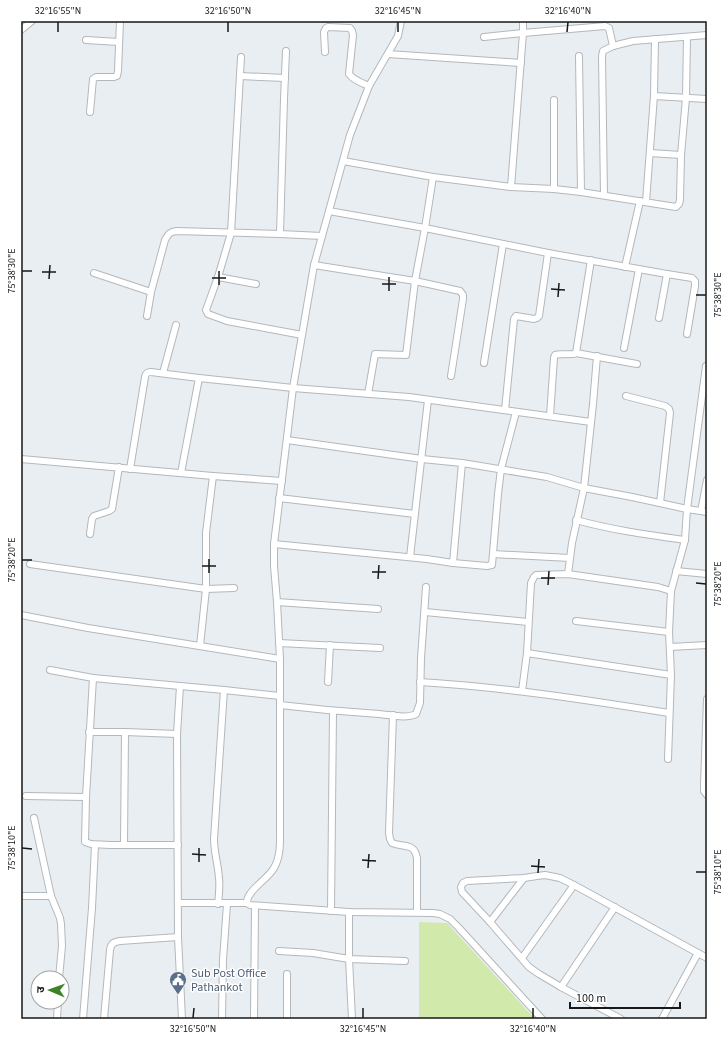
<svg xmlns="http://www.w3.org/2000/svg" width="728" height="1040" font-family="'Source Sans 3','Noto Sans Devanagari',sans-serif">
	<rect width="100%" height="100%" fill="#e9eef2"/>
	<polygon fill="#d1e9aa" points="419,922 447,923 535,1019 419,1019"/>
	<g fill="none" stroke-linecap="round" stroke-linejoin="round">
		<defs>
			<g id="minor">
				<path d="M401,21l-3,15 -29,50 -19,49 -36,130 -21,123 -19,156v22l3,36 3,57v169c0,13 1,28 -6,40 -6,11 -25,21 -27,33v2l3,2 99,7 84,1 7,1 10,5 9,9 83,91"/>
				<polyline points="21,30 32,21"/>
				<polyline points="484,37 523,33 605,26 609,28 613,46"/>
				<polyline points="86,40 119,42"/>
				<path d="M325,52l-1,-20 2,-4 2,-1 22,1 2,3 1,4 -4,39c4,6 13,9 20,12"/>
				<polyline points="388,54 521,63"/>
				<polyline points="579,56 581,192"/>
				<polyline points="241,57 231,233 218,277 206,310 208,314 227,321 302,335"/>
				<polyline points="240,76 285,78"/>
				<polyline points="654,96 707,99"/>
				<polyline points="554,100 554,189"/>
				<polyline points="90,112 93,79 96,77 114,77 117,76 118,71 120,21"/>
				<polyline points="650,153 681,155"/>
				<polyline points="343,161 433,177 511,187 554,189 581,192 676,207 679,204 680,200 681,155 686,98 687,37"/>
				<polyline points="511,187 523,33 523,21"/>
				<polyline points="604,195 602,56 603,51 613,46 633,41 707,35"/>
				<polyline points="646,202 654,96 655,39"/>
				<polyline points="329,211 425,228 548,253 667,274 692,278 695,281 695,286 687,334"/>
				<polyline points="280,234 284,99 286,51"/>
				<polyline points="314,265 415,281 460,291 463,295 463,299 451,376"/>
				<polyline points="625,267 640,201"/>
				<polyline points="94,273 151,292"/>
				<polyline points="218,277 256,284"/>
				<path d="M147,316l4,-24 14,-52c3,-5 4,-8 11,-9l104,3 42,2"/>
				<polyline points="659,318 667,274"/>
				<polyline points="624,348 639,269"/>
				<polyline points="576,353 637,364"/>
				<polyline points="484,363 503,244"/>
				<polyline points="163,373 176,325"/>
				<polyline points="368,394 375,354 406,355 415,281 425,228 433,177"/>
				<polyline points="626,396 665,406 669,409 670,413 660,503"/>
				<polyline points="505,410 514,319 516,316 534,319 537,318 539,316 548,253"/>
				<path d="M550,416l4,-58c0,-1 0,-2 1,-3 2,-1 16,-1 19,-1l2,-1 15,-93"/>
				<polyline points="21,459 213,476 282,481"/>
				<polyline points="462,463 547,477 584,488 632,497 687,509 707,512"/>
				<path d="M130,469l15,-92c1,-4 2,-5 6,-5l48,6 94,10 116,9 182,25"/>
				<polyline points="181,473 199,378"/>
				<polyline points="279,498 415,514"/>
				<polyline points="701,511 707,480"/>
				<path d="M576,520c36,10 73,15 109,20"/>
				<polyline points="90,534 92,519 94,516 109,511 112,509 119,467"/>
				<polyline points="274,544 427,559 453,563 462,463 422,459 287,440"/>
				<polyline points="493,554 570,558"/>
				<polyline points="410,557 428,400"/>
				<polyline points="453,563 487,566 492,565 498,494 501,469 516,412"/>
				<polyline points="30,564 206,589 234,588"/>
				<polyline points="676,571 707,574"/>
				<polyline points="568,574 572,543 584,488 593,404 597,356"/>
				<polyline points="277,602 378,609"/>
				<polyline points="425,612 528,622"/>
				<polyline points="21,615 88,628 280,659"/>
				<polyline points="576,621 669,632"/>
				<polyline points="279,643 380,648"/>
				<polyline points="200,646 206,589 206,533 213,476"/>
				<polyline points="670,647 707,645"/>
				<polyline points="527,653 671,675"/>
				<polyline points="50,670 93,678 224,690 280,696"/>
				<polyline points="93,678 86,797 85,842 91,844 110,845 178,845"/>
				<polyline points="328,682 330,645"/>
				<path d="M420,682c84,5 167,18 249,31"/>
				<polyline points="180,686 177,734 178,937 182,1019"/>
				<polyline points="522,691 527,653 531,583 534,577 536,575 568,574 658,587 671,591"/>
				<polyline points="707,699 704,785 704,791 707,795"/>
				<path d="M280,705c33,4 66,7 99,9 12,1 27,5 37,0l4,-11 1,-45 5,-71"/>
				<path d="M393,715l-4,118 1,6 2,4c12,5 22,-1 25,15v54"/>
				<polyline points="89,732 125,732 177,734"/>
				<polyline points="668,759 671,675 669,632 671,591 685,540 687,509 706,366"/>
				<polyline points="26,796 86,797"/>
				<polyline points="34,818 51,896 60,918 61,924 62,946 59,978"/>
				<polyline points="124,845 125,732"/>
				<polyline points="21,896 51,896"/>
				<polyline points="179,903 247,903"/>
				<path d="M218,904c1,-9 2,-18 1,-26 -1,-14 -5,-26 -5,-39l10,-149"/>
				<polyline points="331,911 333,711"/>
				<polyline points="349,912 349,959 352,1019"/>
				<polyline points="490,922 524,878"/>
				<polyline points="279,951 313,953 349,959 405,961"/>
				<polyline points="522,958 574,885"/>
				<polyline points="287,974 287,1019"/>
				<polyline points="561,987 615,907"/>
				<polyline points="57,1019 58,1002"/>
				<polyline points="83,1019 92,908 95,845"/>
				<path d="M104,1019l6,-69c1,-7 4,-8 10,-9l58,-4"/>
				<polyline points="222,1019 223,960 227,904"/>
				<polyline points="254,1019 255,906"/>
				<polyline points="621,1019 561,987 539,974 529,967 490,922 462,892 461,887 463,883 467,881 524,878 537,876 545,875 560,878 574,885 707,958"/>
				<polyline points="662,1019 698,953"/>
			</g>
		</defs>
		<use href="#minor" stroke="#b3b8bc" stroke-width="8"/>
		<use href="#minor" stroke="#fff" stroke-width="6"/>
	</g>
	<path fill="none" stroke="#161819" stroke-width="1.5" d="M58,32v-10M228,32v-10M398,32v-10M567,32l1,-10M22,271h10M42,272h14M212,278h14M49,279l1,-14M382,284h14M219,285v-14M551,289l14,1M389,291v-14M696,295h10M558,297l1,-14M22,560h10M202,566h14M372,572h14M209,573v-14M541,578h14M378,579l1,-14M696,583l10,1M548,585l1,-14M22,848l10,1M192,854l14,1M362,860l14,1M199,862v-14M531,866l14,1M368,868l1,-14M696,872h10M538,873l1,-14M193,1018l1,-10M363,1018v-10M533,1018v-10"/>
	<defs>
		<symbol id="civic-pin" viewBox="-11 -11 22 30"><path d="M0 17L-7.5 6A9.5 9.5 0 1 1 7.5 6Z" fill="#5c6f8a" stroke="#fff"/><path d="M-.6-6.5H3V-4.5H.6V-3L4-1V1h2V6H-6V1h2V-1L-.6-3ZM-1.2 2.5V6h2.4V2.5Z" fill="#fff"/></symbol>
	</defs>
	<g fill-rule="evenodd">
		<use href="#civic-pin" x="168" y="970" width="20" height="27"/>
	</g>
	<g text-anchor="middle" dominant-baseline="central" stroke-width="3" stroke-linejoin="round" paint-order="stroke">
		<g font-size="12" fill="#4e5e75" stroke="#fff" text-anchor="start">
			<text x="191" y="973">Sub Post Office<tspan x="191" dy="14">Pathankot</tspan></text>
		</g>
	</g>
	<rect width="728" height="1040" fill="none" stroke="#ffffff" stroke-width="44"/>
	<g transform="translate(50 990) rotate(272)"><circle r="19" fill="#ffffff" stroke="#a2a3a3"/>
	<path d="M0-3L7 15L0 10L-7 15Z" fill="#3c8328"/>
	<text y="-6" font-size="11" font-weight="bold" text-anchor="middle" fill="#161819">उ</text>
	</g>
	<path d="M570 1002v6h110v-6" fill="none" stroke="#161819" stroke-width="2"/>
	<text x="576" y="1002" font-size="12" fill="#161819" stroke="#ffffff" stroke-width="3" paint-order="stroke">100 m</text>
	<rect x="22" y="22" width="684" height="996" fill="none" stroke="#161819" stroke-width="1.5"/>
	<g font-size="10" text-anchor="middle" fill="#161819">
		<text x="58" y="14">32°16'55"N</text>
		<text x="228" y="14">32°16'50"N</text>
		<text x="398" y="14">32°16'45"N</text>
		<text x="568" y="14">32°16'40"N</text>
		<text transform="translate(11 271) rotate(-90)" y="4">75°38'30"E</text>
		<text transform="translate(717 295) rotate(-90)" y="4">75°38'30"E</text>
		<text transform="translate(11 560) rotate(-90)" y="4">75°38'20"E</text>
		<text transform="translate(717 584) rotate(-90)" y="4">75°38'20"E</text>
		<text transform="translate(11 848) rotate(-90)" y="4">75°38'10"E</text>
		<text transform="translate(717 872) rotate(-90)" y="4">75°38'10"E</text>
		<text x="193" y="1032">32°16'50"N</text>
		<text x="363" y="1032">32°16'45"N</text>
		<text x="533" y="1032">32°16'40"N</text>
	</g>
</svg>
